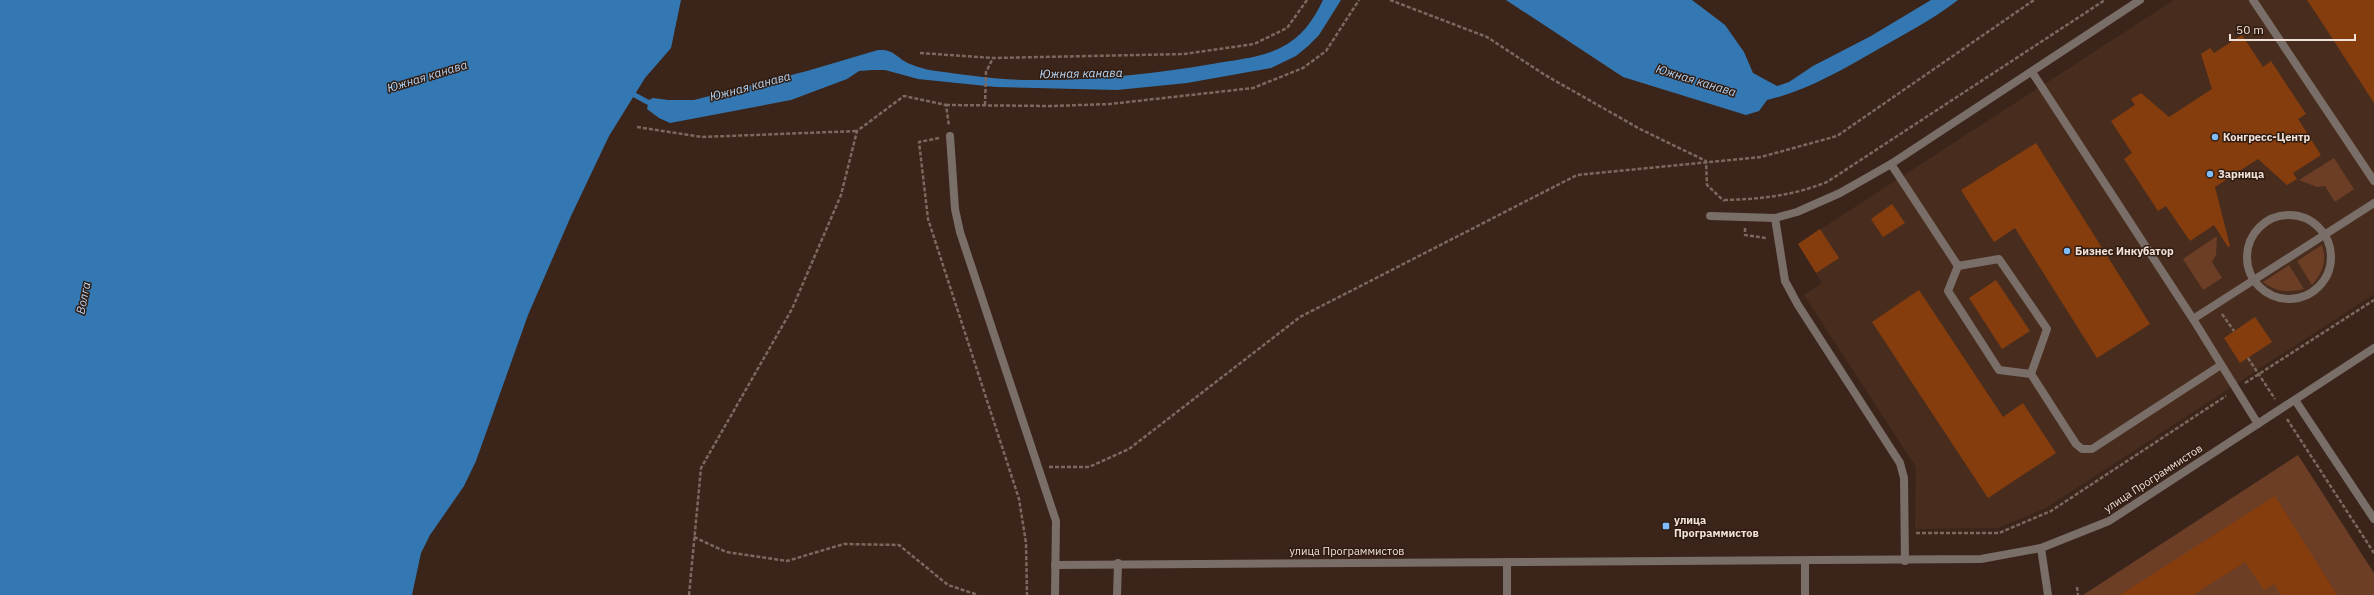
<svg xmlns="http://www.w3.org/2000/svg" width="2374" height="595" font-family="'IBM Plex Sans',sans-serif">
	<rect width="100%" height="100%" fill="#3b251a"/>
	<polygon fill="#482d1f" points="2174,0 2374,0 2374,294 2046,508 1998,528 1915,529 1916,467 1804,295 1822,283 1798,244"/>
	<g fill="#6c3e25">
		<polygon points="2334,158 2354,189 2335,202 2325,186 2317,187 2299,180"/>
		<polygon points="2217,236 2216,255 2212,262 2222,278 2203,290 2183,259"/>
		<path d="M2322,245c5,16 1,27 -10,40l-15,-24z"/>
		<path d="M2289,265l15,24c-16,4 -28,3 -41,-7z"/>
		<polygon points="2298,455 2374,573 2374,595 2083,595"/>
	</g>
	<g fill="#3478b3">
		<polygon points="0,0 681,0 671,48 645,78 609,136 571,216 528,315 476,461 464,486 430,535 421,553 412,595 0,595"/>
		<path d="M1323,0h18l-22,35 -11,11 -12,10 -25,12 -84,15 -70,7 -121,-3 -78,-8 -33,-9h-13l-13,1 -12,8 -56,21 -121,23 -11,-5 -12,-9 2,-9 4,-2 15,2h26l113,-29 71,-21c17,-1 18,8 32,14 7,3 18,6 26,7 30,4 62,9 93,9 61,1 123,-6 183,-16 22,-4 48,-6 68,-16 21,-10 33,-27 43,-48z"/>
		<path d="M1506,0h186l33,25 19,27 9,21 24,13 12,-4 24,-16 58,-30 60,-36h27c-26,20 -55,35 -83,51 -35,20 -69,40 -108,49l-8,11 -13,4 -123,-38z"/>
	</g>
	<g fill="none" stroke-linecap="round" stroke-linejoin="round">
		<polyline stroke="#3478b3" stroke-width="5" points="629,92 653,105"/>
	</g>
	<g fill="#863d0d">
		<polygon points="2307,0 2374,0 2374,103 2323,24"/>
		<polygon points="2242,35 2263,67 2271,61 2306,114 2298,119 2321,155 2293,173 2297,179 2287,185 2258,159 2215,187 2230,246 2228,247 2214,225 2190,241 2166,206 2158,211 2124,159 2132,153 2111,121 2135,105 2131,99 2141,93 2169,117 2212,89 2201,54 2210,48 2214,53"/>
		<polygon points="2036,143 2150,324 2097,358 2015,228 1994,242 1961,190"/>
		<polygon points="1892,204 1905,223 1883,237 1871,219"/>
		<polygon points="1820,229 1839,258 1816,273 1798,244"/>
		<polygon points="1996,280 2030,331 2002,349 1969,298"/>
		<polygon points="1919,290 2003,417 2023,403 2056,453 1988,498 1872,322"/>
		<polygon points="2255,317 2272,342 2240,363 2224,338"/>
		<polygon points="2275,496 2337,595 2281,595 2274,584 2264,590 2245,562 2193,595 2120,595"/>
	</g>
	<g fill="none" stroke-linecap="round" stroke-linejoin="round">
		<g stroke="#7c685e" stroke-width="2.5" stroke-dasharray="4 2" stroke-linecap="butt">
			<polyline points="1390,0 1487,37 1545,75 1640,129 1706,161 1707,185 1724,201"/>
			<polyline points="920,53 993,58 1184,54 1254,44 1287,28 1307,0"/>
			<polyline points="946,105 1053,106 1110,104 1253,88 1303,68 1326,51 1359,0"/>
			<polyline points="985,105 986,72 993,58"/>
			<polyline points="637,127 702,137 857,131"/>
			<polyline points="939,138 919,142 928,219 1019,499 1026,543 1027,595"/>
			<path d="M1724,200c37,-1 68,-4 103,-18l278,-182"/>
			<polyline points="1745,228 1745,235 1766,238"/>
			<polyline points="2222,314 2234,331"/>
			<polyline points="2248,358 2275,399"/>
			<polyline points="2245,383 2374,300"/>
			<polyline points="2287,419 2374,553"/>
			<polyline points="1049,467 1089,467 1129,449 1300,317 1577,175 1761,157 1837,136 2034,0"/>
			<polyline points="1916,533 1999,533 2051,511 2226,396"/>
			<polyline points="694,537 726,552 787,561 844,544 899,545 948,585 978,595"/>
			<polyline points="2077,587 2078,595"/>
			<polyline points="689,595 701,468 792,309 841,195 857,131 904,96 946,105 949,126"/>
		</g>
		<g stroke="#7a6e68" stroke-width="8">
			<polyline points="2253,0 2374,181"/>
			<polyline points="2032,72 2193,319 2258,424"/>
			<polyline points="1891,164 1958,266 1999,259 2047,329 2031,374 2076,444 2082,449 2092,449 2221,365"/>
			<circle cx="2289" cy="257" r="42"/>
			<polyline points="1775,218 1785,281 1798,305 1900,463 1904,478 1905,561"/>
			<polyline points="1958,266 1948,291 1999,370 2031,374"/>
			<polyline points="2193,319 2374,203"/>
			<polyline points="1805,561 1805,595"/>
		</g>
		<g stroke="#7a6e68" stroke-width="8">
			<polyline points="950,136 955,209 960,232 1056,521 1055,595"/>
			<polyline points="1710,216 1775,218 1797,212 1840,193 1891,164 2140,0"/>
			<polyline points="2295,400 2374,519"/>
			<polyline points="2041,548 2048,595"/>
			<polyline points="1507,562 1507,595"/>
			<polyline points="1117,595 1118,563"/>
		</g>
		<polyline stroke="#7a6e68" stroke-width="8" points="1055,565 1981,559 2041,548 2109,521 2374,348"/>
	</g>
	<g fill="#7ebdf9" stroke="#311c11" stroke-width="1.5">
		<circle cx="2215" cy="137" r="4"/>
		<circle cx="2210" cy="174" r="4"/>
		<circle cx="2067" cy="251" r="4"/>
		<rect x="1662" y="522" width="8" height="8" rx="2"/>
	</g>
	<g text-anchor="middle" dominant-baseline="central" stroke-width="3" stroke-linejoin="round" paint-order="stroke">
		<g font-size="11" font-weight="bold" fill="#f0e1d9" stroke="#311c11" text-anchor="start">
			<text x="2223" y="137">Конгресс-Центр</text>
			<text x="2218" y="174">Зарница</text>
			<text x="2075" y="251">Бизнес Инкубатор</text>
			<text x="1674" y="520">улица<tspan x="1674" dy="13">Программистов</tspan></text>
		</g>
		<g font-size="11" fill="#f0e1d9" stroke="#311c11">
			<text transform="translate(2153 478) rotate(-33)">улица Программистов</text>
			<text x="1347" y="551">улица Программистов</text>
		</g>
		<g font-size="12" font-style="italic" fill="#b5d6f7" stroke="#311c11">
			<text transform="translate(1081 73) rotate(-1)">Южная канава</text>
			<text transform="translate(427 76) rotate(-17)">Южная канава</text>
			<text transform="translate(1696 80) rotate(17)">Южная канава</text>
			<text transform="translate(750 86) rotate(-15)">Южная канава</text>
			<text transform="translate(83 298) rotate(-79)">Волга</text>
		</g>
	</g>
	<path d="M2230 34v6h125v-6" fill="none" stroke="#f0e1d9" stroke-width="2"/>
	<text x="2236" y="34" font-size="12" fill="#f0e1d9" stroke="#311c11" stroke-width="3" paint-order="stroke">50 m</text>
</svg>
